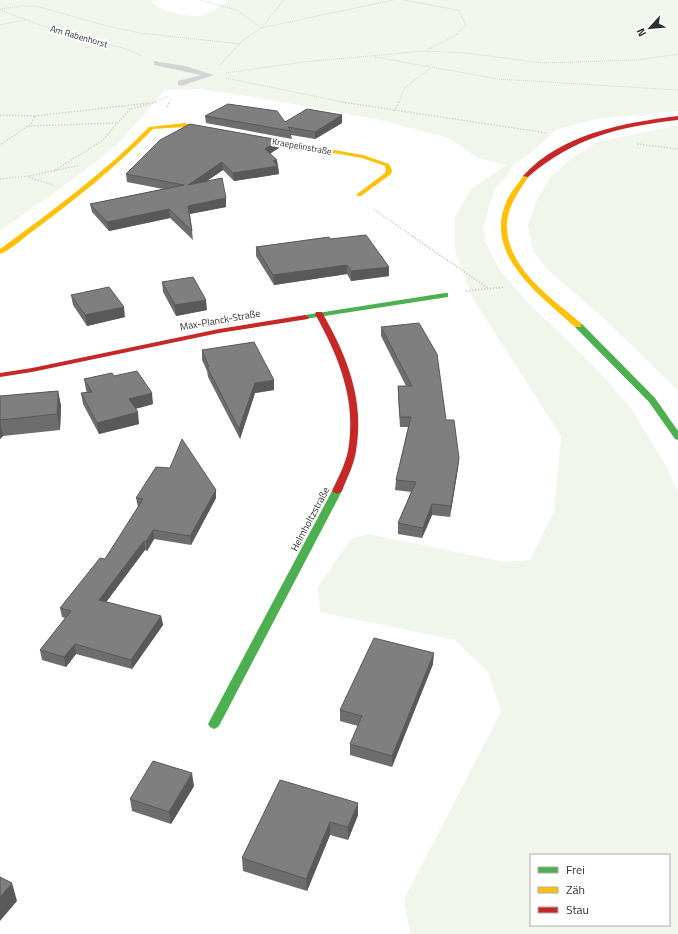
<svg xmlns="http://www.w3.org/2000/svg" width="678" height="934" font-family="'Titillium Web',sans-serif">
	<rect width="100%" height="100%" fill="#fff"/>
	<g fill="#f1f6ec" fill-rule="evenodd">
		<path d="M0,0h163l-11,1c3,10 36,16 46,15 10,-1 22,-10 31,-15l-4,-1h453v111l-82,8 -41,11 -17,17 -25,19 -7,11 -11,11 -12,39 3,16 14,27 27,32 65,62 39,44 34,56 13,28v442h-268l-6,-35 97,-187 -13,-40 -33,-32 -135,-28 -2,-25 33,-48 17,-5 137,28 25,-2 24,-49 7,-75 -88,-137 -18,-48v-34l16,-28 35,-24 -28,-7 -30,-20 -68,-18 -132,-24 -49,-7 -34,1 -48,55 -35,28 -82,58zM531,855h138v70h-138z"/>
		<polygon points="678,125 678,390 612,326 547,269 533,251 528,225 536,202 551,176 572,158 597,142"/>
	</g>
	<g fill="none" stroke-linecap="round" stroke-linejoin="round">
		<g stroke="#d4d4d4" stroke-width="1" stroke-dasharray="1 1" stroke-linecap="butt">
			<polyline points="200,0 237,10 261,28 393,0"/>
			<polyline points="403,0 458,10 466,25 455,36 427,50"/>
			<polyline points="0,9 22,6 36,6 107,26 140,33 240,44"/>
			<polyline points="0,10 40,25 126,49 142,56"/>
			<polyline points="0,25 25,20"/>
			<polyline points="375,57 498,79 678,90"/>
			<polyline points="220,65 242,41 261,28 284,0"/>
			<polyline points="226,73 303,62 425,51 466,53 543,63 637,60 678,54"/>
			<polyline points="226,78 347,103"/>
			<polyline points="147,103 149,103"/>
			<polyline points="152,103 169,96"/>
			<polyline points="169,103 172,98"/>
			<polyline points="399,103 404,88 431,68"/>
		</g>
		<g stroke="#d4d4d4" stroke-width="1.5" stroke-dasharray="1.5 1.5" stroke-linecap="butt">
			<polyline points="342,102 547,133"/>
			<polyline points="167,107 170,102"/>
			<polyline points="394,111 399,102"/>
			<polyline points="0,115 35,116 31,124 0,145"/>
			<polyline points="35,116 149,103"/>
			<polyline points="28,126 116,123"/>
			<polyline points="637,144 678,149"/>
			<polyline points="55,170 102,141 130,109 156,102"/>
			<polyline points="29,177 55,186"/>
			<polyline points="0,179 29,176 80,165"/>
			<polyline points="373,209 414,237"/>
		</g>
		<g stroke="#d4d4d4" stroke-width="2" stroke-dasharray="1.5 1.5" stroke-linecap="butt">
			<polyline points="412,236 488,288"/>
			<polyline points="466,291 505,287"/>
		</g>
		<polygon fill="#d4d4d4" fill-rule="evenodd" points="154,61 185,66 214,75 181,86 178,85 178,81 201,75 154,65"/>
		<g fill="#4caf50" fill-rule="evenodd">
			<polygon points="445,293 448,293 448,297 305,319 301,317 305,315"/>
			<polygon points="575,323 581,323 655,398 678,431 678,440 675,439 649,402 575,327"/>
			<polygon points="337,488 342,491 220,724 218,727 214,729 210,727 208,724 332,491"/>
		</g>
		<g fill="#ffc107" fill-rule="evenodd">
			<path d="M185,123l33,8 -3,2 -30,-6 -32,2c-37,38 -78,71 -120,102 -10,7 -22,19 -33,23v-5c52,-38 104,-76 149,-122z"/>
			<polygon points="249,135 363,155 389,164 392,170 391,174 361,196 357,196 357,194 385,173 386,170 385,166 362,158 247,138 247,136"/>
			<path d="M526,174l3,2c-9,14 -21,29 -22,47 -2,44 44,75 74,100v4h-6c-35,-32 -93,-72 -68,-127 4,-9 12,-17 17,-25z"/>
		</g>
		<g fill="#c62828" fill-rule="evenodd">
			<path d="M678,116v4c-60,7 -103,17 -150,57l-5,-1c39,-43 101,-53 155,-60z"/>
			<path d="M316,312h6l1,2c24,42 42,87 33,137 -2,14 -9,27 -14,40l-5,3 -5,-3c6,-13 13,-26 16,-40 9,-50 -9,-94 -33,-137z"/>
			<polygon points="305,315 309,317 308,319 219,333 32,372 0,377 0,373 32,368 219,329"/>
		</g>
	</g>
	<g fill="#6d6d6d">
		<polygon points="342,115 342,123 315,139 291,135 292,139 206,123 205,116 285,122"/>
		<polygon points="279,140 279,148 270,153 278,165 279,174 234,181 223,170 207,181 226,198 226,207 190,214 193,240 170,218 109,231 92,212 90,204 163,189 127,182 126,174"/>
		<polygon points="330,239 389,276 351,281 347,274 274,285 256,256 256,247"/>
		<polygon points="162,282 207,310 176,316 163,292"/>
		<polygon points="71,295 125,317 87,326 73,305"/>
		<polygon points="381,327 446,420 459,458 458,468 450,517 432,515 422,538 398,534 398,523 411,492 395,490 396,480 408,427 400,427 398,396 398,386 406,386 381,336"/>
		<polygon points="202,350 274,390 255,393 240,439 208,377 207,371 202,360"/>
		<polygon points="114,376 153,404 135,409 139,424 99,434 83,404 81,393 87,393 86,390 84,379"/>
		<polygon points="58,391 61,406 60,430 3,436 0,439 0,396"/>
		<polygon points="216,490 216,498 191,545 154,539 147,551 145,550 106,602 161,616 163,625 132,669 76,654 66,667 42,660 40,650 65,618 62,617 60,608 105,559 138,507 136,498"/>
		<polygon points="433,664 392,767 350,755 350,744 358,726 340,721 340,710"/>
		<polygon points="280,780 358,815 348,840 330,835 307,891 243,871 242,858"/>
		<polygon points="194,786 171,824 132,811 130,799"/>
	</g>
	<g fill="#595959">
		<polygon points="342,115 342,123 315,139 315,132"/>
		<polygon points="279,140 279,148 265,157 265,149"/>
		<polygon points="277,160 279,174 234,181 233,173 273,161"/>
		<polygon points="222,162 223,170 189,193 188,185"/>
		<polygon points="226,198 226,207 189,214 188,206"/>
		<polygon points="169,209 170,218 109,231 107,222"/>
		<polygon points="347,265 347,274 274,285 273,275"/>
		<polygon points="389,267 389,276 351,281 351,271"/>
		<polygon points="206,300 207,310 176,316 175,305"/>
		<polygon points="124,307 125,317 87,326 85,315"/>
		<polygon points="274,380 274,390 255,393 240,439 239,429 255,383"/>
		<polygon points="58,391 61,406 60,430 57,414"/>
		<polygon points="152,393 153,404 131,410 129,399"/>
		<polygon points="138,412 139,424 99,434 97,423"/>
		<polygon points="0,420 3,436 0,439"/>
		<polygon points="459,458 458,468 450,517 451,506"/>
		<polygon points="216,490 216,498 191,545 190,536"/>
		<polygon points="432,504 432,515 422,538 423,528"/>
		<polygon points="153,530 154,539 147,551 146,542"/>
		<polygon points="144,541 145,550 101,609 99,600"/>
		<polygon points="161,616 163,625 132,669 131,660"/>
		<polygon points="75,644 76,654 66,667 64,657"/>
		<polygon points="434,653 433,664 392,767 392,756"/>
		<polygon points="192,773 194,786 171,824 169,812"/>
		<polygon points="358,803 358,815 348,840 348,827"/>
		<polygon points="330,822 330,835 307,891 306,879"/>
		<polygon points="12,883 17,901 0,921 0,897"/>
	</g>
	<g fill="#7f7f7f" stroke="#595959">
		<polygon points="228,104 277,111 285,122 307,109 342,115 315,132 288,127 291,131 205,116"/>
		<polygon points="190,124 279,140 265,149 277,160 273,161 278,166 233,173 222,162 188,185 222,178 226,198 188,206 192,231 169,209 107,222 90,204 184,185 126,174 160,140"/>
		<polygon points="366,235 389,267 351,271 347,265 273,275 256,247 329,237 330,239"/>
		<polygon points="193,277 206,300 175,305 162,282"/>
		<polygon points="109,287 124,307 85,315 71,295"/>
		<polygon points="419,323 437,354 446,420 454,420 459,458 451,506 432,504 423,528 398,523 416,482 396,480 411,417 400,417 398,386 412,386 381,327"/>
		<polygon points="254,342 274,380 255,383 239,429 207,367 209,367 202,350"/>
		<polygon points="137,371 152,393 129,399 138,412 97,423 81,393 92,392 84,379 112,373 114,376"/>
		<polygon points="58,391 57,414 0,420 0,396"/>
		<polygon points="182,439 216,490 190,536 153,530 146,542 144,541 99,600 161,616 131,660 75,644 64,657 40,650 71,611 60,608 100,558 105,559 143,499 136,498 156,467 170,468"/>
		<polygon points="374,638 434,653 392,756 350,744 362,716 340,710"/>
		<polygon points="153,761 192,773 169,812 130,799"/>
		<polygon points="280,780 358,803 348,827 330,822 306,879 242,858"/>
		<polygon points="0,877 12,883 0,897"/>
	</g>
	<g text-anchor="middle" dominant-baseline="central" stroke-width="4" stroke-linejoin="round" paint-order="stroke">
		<g font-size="9" fill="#303030" stroke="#fff">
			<text transform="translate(79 36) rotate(16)">Am Rabenhorst</text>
			<text transform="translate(302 146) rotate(10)">Kraepelinstraße</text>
		</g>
		<g font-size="10" fill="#303030" stroke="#fff">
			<text transform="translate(220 320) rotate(-10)">Max-Planck-Straße</text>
			<text transform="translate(310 519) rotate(-62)">Helmholtzstraße</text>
		</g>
	</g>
	<rect x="530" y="854" width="140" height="72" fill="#ffffff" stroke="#acacac"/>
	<rect x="538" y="867" width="20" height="6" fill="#4caf50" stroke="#acacac"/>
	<text x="566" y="874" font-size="12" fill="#303030">Frei</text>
	<rect x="538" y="887" width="20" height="6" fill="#ffc107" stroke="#acacac"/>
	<text x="566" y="894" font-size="12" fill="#303030">Zäh</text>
	<rect x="538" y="907" width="20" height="6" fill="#c62828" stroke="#acacac"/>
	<text x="566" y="914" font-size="12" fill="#303030">Stau</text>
	<g transform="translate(650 28) rotate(243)" stroke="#ffffff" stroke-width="3" paint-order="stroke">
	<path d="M0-3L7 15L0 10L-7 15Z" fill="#303030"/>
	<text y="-6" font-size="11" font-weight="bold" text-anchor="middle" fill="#303030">N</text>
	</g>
</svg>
